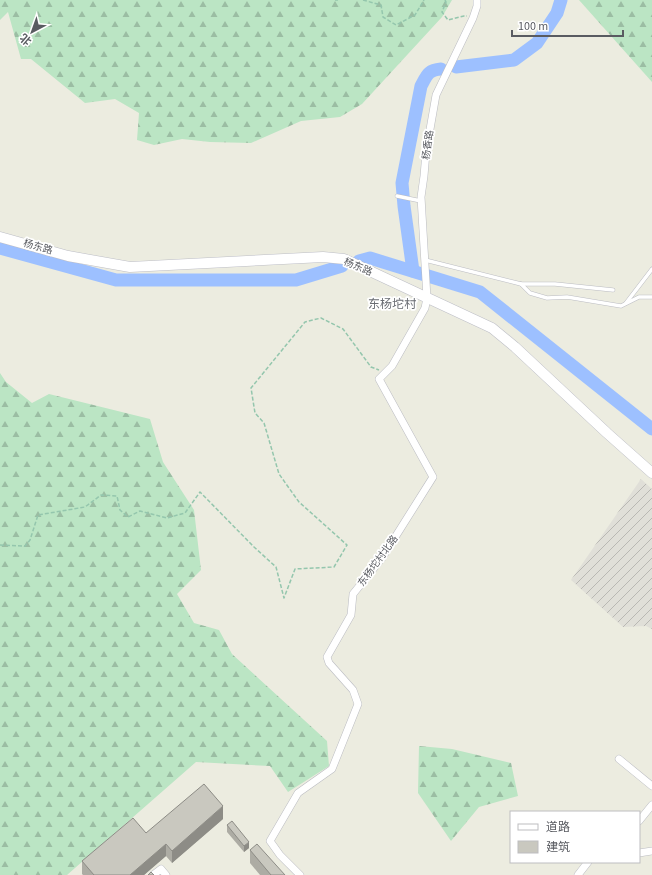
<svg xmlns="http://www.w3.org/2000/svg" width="652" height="875" font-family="'Source Sans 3','Noto Sans SC',sans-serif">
	<defs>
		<pattern id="industrial-furrows" width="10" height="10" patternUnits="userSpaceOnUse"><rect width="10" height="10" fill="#e0dfd8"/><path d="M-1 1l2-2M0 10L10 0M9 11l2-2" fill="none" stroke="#b9b8b3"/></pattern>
		<pattern id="forest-firs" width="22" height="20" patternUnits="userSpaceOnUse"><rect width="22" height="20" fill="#bbe5c4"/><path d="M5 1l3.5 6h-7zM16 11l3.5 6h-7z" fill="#9bbda3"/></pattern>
	</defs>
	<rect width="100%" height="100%" fill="#ecece0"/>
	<polygon fill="url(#industrial-furrows)" points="641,479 652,489 652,629 646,626 623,627 571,580"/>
	<g fill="url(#forest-firs)">
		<polygon points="0,0 452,0 442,17 362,104 340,117 301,121 251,143 210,142 182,139 154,145 137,140 139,113 115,99 85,103 31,59 21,59 8,12 0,20"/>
		<polygon points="579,0 652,0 652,82"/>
		<polygon points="0,373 6,382 32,403 49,394 150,419 163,462 194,510 201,570 177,594 194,623 219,630 232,654 327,741 329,766 288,792 270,766 196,762 67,875 0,875"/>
		<polygon points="419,746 452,749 511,763 518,796 479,807 451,841 418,793"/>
	</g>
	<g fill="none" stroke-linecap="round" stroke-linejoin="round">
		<g stroke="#9dc0ff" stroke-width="13">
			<polyline points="456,67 514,60 537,43 557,13 561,0"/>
			<polyline points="0,248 116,280 296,280 342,266"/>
			<polyline points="359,261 370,258 480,292 652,429"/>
			<path d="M413,271l-9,-65 -2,-23 19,-97c6,-11 7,-16 20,-17"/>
		</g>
		<defs>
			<g id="lane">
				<polyline points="397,196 421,201"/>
				<polyline points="425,260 521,284 555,284 613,290"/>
				<polyline points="521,284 530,293 547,298 567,297 621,306 639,297 652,297"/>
				<polyline points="626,303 652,269"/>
			</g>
			<g id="street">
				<polyline points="619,759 652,786"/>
				<polyline points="639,821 652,805"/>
				<polyline points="639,853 652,851"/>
				<polyline points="153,875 161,869 166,875"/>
				<polyline points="300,875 280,855 270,841 298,793 332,769 358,704 353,690 329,663 327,657 351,615 353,594 382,558 433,477 379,379 392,366 425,308 427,298 421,197 424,176 426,152 436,95 473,18 477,6 477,0"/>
				<polyline points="578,875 588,862"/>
			</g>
			<polyline id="secondary" points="0,237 68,256 130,267 323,257 344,259 492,328 515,347 607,433 652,473"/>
		</defs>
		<use href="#lane" stroke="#bbbcc2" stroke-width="4.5"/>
		<use href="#street" stroke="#bbbcc2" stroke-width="8"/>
		<use href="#secondary" stroke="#bdbec6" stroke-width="11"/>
		<g stroke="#94c6ad" stroke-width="1.5" stroke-dasharray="4 2" stroke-linecap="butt">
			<polyline points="335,0 338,0"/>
			<polyline points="363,0 381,5 383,17 396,25 415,15 424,0"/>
			<polyline points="445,0 446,2 442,12 448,20 464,16 467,16"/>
			<polyline points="0,545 25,546 30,540 38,515 85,507 101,495 117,496 120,510 128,517 140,511 167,518 185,513 200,492 254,547 276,567 284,598 295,569 334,567 347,545 299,502 279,474 264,423 255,413 251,388 305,322 321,318 343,329 371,367 379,370"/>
		</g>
		<use href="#lane" stroke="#fff" stroke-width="3.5"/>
		<use href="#street" stroke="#fff" stroke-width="7"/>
		<use href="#secondary" stroke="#fff" stroke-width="10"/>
	</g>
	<g fill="#adaca4">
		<polygon points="223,819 172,863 166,856 144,875 83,875 82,874 82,861 146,833"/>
		<polygon points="227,825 249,848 244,852 227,832"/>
		<polygon points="250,850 285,875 260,875 250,863"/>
	</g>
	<g fill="#8d8c86">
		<polygon points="223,806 223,819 172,863 172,851"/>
		<polygon points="249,842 249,848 244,852 244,846"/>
		<polygon points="166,844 166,856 144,875 130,875"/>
	</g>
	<g fill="#c9c8bf" stroke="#8d8c86">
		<polygon points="204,784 223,806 172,851 166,844 130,875 94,875 82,861 133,818 146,833"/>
		<polygon points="232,821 249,842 244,846 227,825"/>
		<polygon points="257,844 285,875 271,875 250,850"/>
		<polygon points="151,872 154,875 148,875"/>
	</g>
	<g text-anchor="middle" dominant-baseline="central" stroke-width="3.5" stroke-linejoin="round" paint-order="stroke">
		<g font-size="10" fill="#595b61" stroke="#fff">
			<text transform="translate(428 145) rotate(-82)">杨香路</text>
			<text transform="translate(38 247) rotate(16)">杨东路</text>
			<text transform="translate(358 267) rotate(23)">杨东路</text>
			<text transform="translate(378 561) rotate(-54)">东杨坨村北路</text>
		</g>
		<g font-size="12" fill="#6a6d73" stroke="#fff">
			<text x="392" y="304">东杨坨村</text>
		</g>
	</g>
	<rect x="510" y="811" width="130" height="52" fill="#ffffff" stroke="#bdbdc0"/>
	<rect x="518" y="824" width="20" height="6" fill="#ffffff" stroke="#bdbdc0"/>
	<text x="546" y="831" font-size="12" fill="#595b61">道路</text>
	<rect x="518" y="841" width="20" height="12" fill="#c9c8bf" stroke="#bdbdc0"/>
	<text x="546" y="851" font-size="12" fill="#595b61">建筑</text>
	<g transform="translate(32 32) rotate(221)" stroke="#ffffff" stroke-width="3" paint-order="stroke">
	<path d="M0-3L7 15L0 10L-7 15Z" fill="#595b61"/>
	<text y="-6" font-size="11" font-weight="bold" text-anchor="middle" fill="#595b61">北</text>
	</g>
	<path d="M512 30v6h111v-6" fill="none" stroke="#595b61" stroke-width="2"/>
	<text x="518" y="30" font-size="12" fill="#595b61" stroke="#ffffff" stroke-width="3" paint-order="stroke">100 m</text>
</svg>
